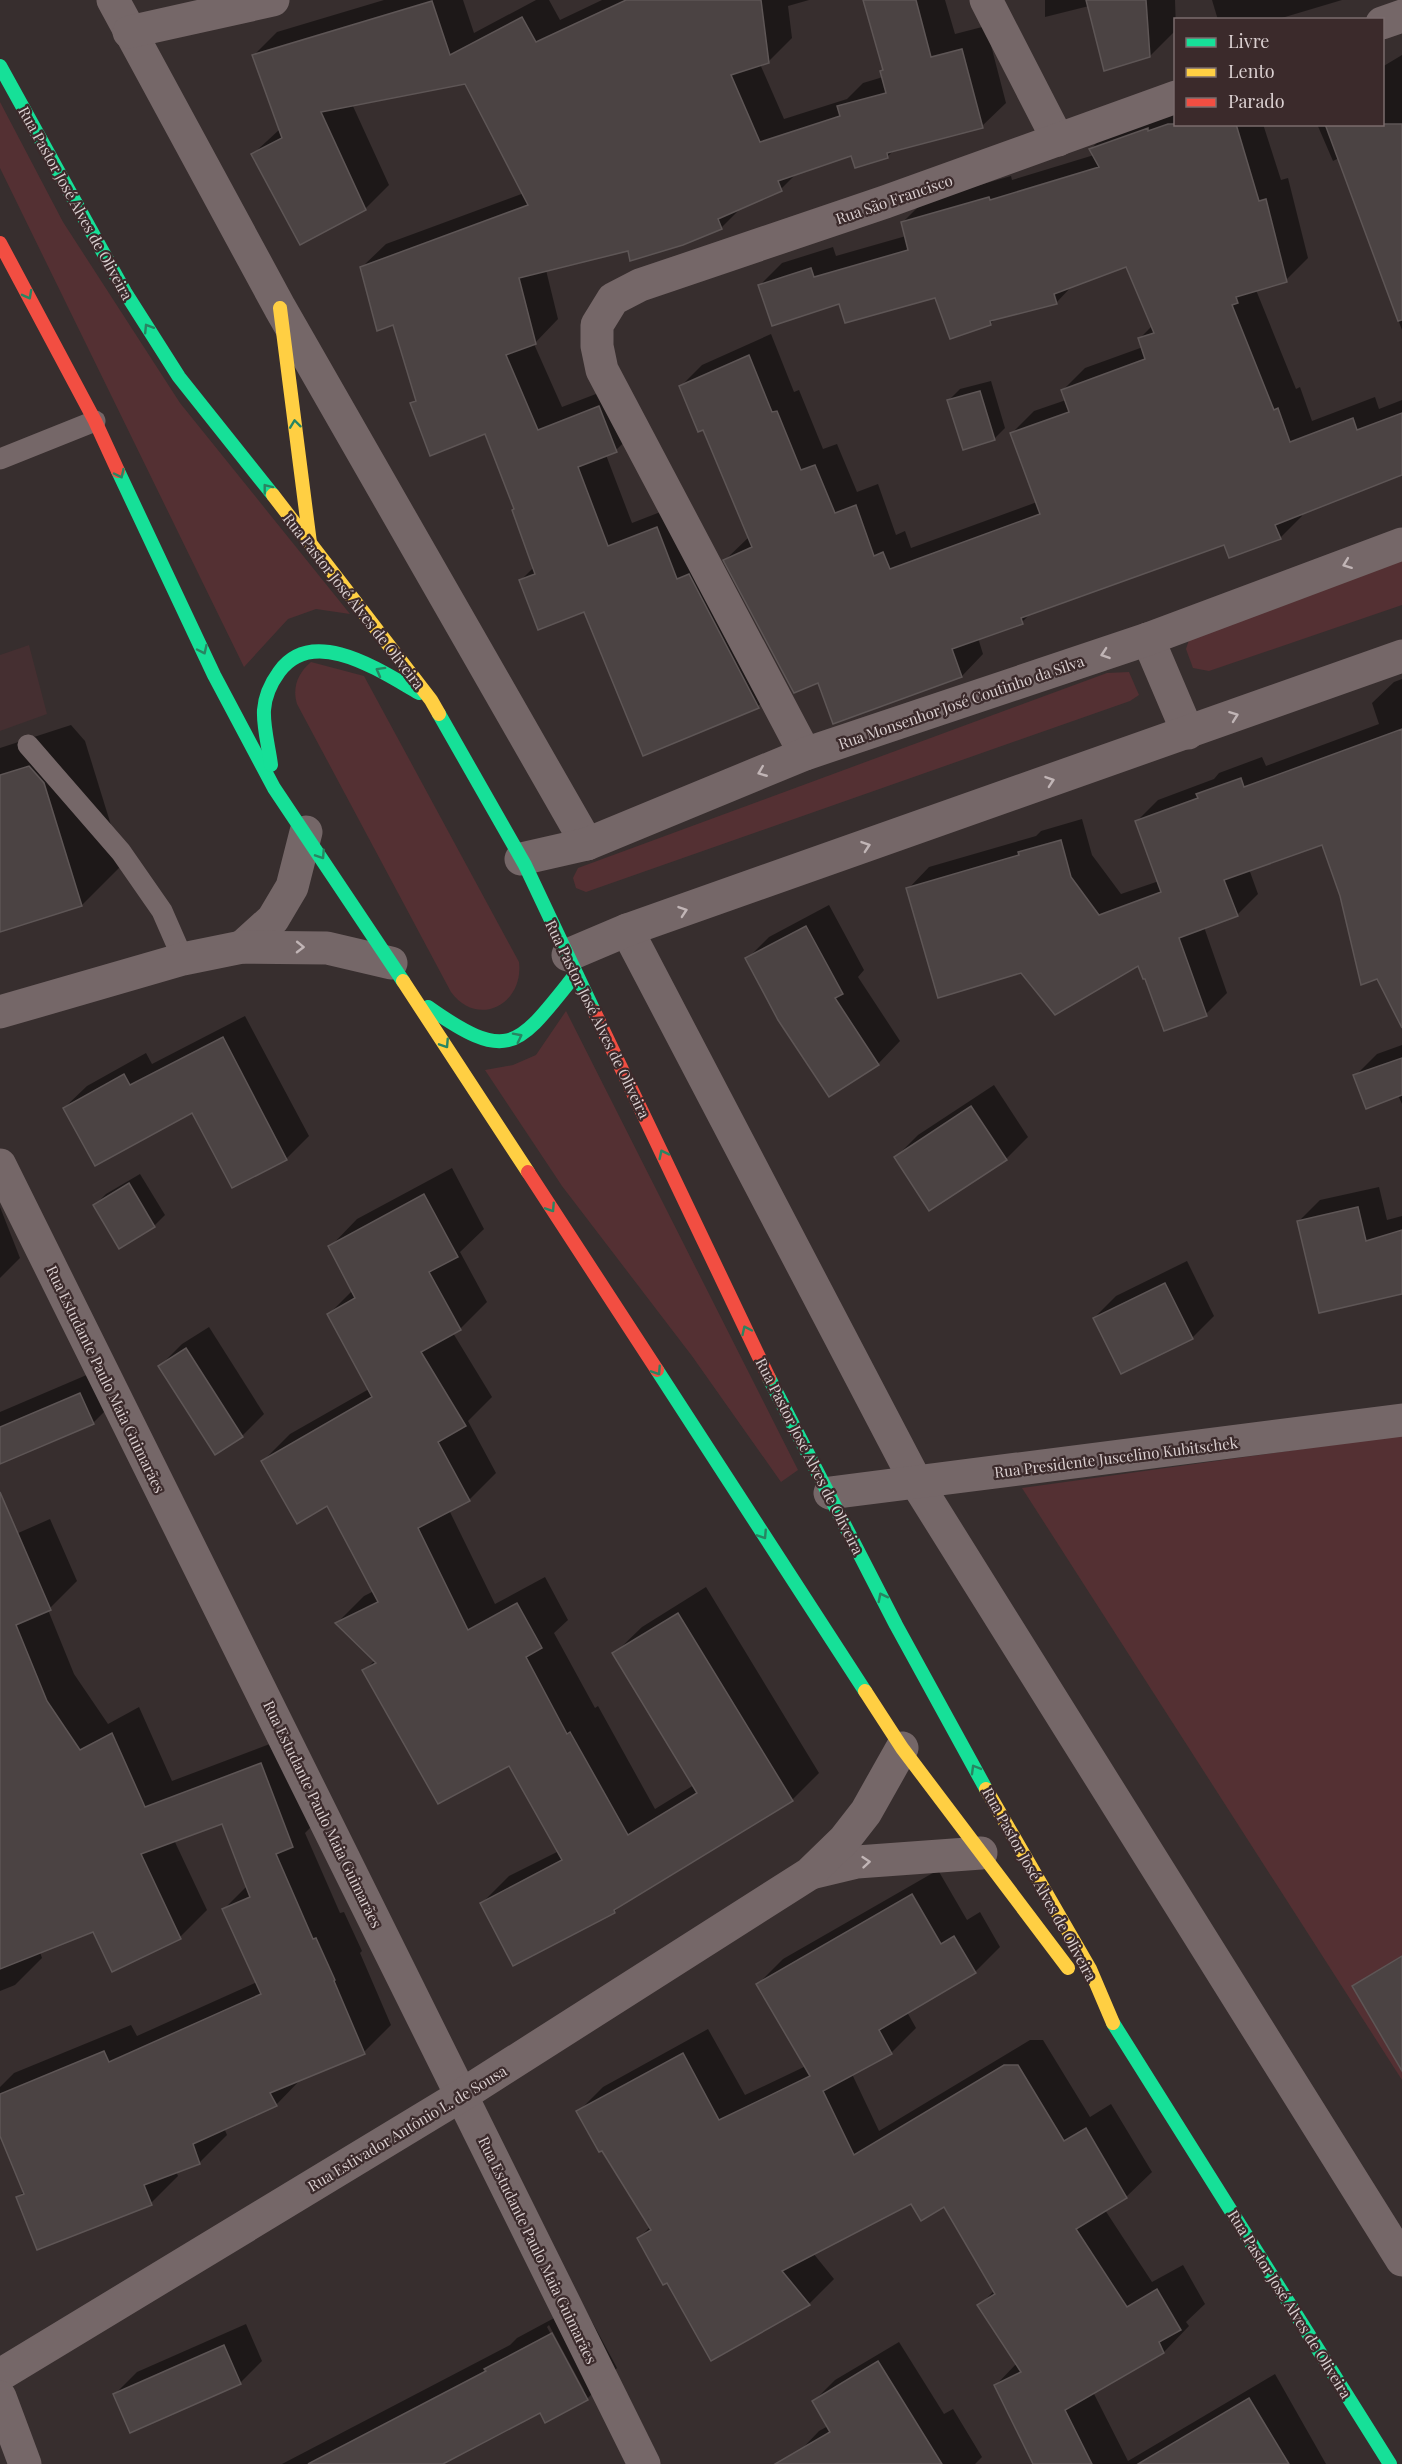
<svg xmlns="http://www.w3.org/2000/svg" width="1402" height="2464" font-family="'Playfair Display',serif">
	<rect width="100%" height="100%" fill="#372e2e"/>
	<polygon fill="#452f31" points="29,645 47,714 0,731 0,655"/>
	<g fill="#543033">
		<polygon points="0,102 63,222 180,403 350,614 316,609 288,619 244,667 0,168"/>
		<polygon points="1402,551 1402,605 1209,671 1193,668 1186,649 1191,634"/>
		<path d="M311,662l53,14 155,286c5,43 -42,66 -68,30l-154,-288c-5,-17 1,-31 14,-42z"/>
		<polygon points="1129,672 1139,695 1130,701 586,892 576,888 573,878 578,868 1107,673"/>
		<polygon points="566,1011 798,1470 781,1482 692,1356 562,1186 485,1070 513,1065 536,1055"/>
		<polygon points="1402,1435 1402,2080 1022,1488"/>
	</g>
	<g fill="#0007" fill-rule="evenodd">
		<polygon points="384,0 463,0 474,33 536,0 549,0 560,20 602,0 809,0 788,6 792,38 768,62 760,64 784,119 847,99 863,83 883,77 882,71 884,69 865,0 945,0 955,34 986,26 1006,103 982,126 894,150 887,157 852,154 798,172 781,189 742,207 721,228 546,270 558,319 534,344 562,407 622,384 640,427 616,450 606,455 632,523 681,504 782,683 758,706 644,754 585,610 521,580 534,567 515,509 485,432 412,403 417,398 394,323 362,267 386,244 524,193 466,82 352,104 389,185 365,209 253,154 280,129 253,56 277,32"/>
		<polygon points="1045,0 1175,0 1176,30 1150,56 1089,6 1045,17"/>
		<polygon points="1212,0 1342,0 1275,20 1218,20"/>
		<polygon points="1402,55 1402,330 1339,158 1333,161 1317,124 1382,124 1382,67"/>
		<polygon points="1176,108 1176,124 1263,124 1281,180 1288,178 1308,258 1286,280 1256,290 1296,389 1300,387 1312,421 1375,397 1379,409 1402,400 1402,474 1301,513 1302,516 1280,538 1225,543 1031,613 1022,622 978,638 983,654 962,676 834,722 819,681 725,560 749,537 704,428 680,387 702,365 771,334 794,392 799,390 823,449 837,444 857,492 878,484 896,535 905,531 911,548 1037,502 1012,433 1034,411 1066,400 1063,390 1085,368 1143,347 1140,338 1152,326 1126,265 1073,285 1056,303 996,318 990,324 936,296 840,303 760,285 782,263 833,247 836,256 906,236 902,223 924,201 1011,176 1012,180 1094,155 1091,149 1112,127"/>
		<polygon points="991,381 1005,428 994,439 949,400 960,389"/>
		<polygon points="1402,679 1402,1025 1342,895 1322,843 1249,869 1258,894 1237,915 1204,927 1227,993 1206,1014 1146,977 1139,964 1022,972 908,889 929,867 1036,836 1041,831 1082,819 1092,855 1121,894 1159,881 1137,821 1158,800 1214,779 1219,773 1262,757 1266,766 1379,724 1372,703 1394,682"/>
		<polygon points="71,725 85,741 123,864 82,905 0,931 0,748"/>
		<polygon points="829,905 864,970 858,977 900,1041 878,1064 747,959 769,937"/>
		<polygon points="245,1016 309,1136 287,1158 233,1186 193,1111 64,1108 87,1086 146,1053 152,1064"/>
		<polygon points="1402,1045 1402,1104 1398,1095 1355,1076 1377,1054"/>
		<polygon points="994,1085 1028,1137 1006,1159 896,1157 918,1135"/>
		<polygon points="452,1168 484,1229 460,1252 487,1302 460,1329 453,1333 492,1397 468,1421 496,1473 469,1500 449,1510 495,1604 545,1577 568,1620 554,1633 595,1708 598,1706 655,1809 694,1785 614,1654 642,1627 706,1587 819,1773 792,1800 625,1901 614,1912 482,1903 509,1876 559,1851 510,1764 364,1671 375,1660 337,1623 364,1596 374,1591 328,1504 262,1462 290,1434 369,1389 329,1314 353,1290 330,1247 357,1219"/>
		<polygon points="140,1174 165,1215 154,1226 95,1205 106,1194"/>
		<polygon points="1379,1187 1387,1220 1402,1216 1402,1293 1299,1221 1320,1200"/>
		<polygon points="0,1207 20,1258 0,1278"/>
		<polygon points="1187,1261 1214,1316 1192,1338 1094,1318 1116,1296"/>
		<polygon points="209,1327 264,1414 242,1436 160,1366 182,1344"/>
		<polygon points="110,1365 122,1394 93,1423 0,1462 0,1412"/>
		<polygon points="50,1519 77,1581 48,1610 74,1674 108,1724 139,1707 172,1781 288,1737 319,1819 305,1833 340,1913 344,1912 362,1951 360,1953 391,2025 364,2052 303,2077 276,2105 224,2128 227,2135 200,2162 176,2171 178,2176 151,2203 18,2197 24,2191 0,2132 0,2087 14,2073 131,2025 137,2036 257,1982 224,1909 247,1886 223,1822 174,1840 207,1910 180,1937 113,1970 93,1931 40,1952 42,1958 15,1985 0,1991 0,1541"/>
		<polygon points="938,1870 967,1920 980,1912 1000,1947 975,1972 907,2012 916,2028 891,2053 852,2074 879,2131 1030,2040 1043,2040 1090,2117 1111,2104 1152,2172 1126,2197 1105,2210 1152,2282 1183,2265 1205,2304 1186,2322 1189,2326 1164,2352 1093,2392 1128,2461 1275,2374 1326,2464 1035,2464 996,2385 1017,2363 979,2306 995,2290 944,2205 911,2202 813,2253 834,2279 809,2304 711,2359 667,2281 638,2239 651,2226 578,2112 603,2087 708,2029 745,2095 806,2066 758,1984 783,1959"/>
		<path d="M582,2303l35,65 -30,31 -46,12 -101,53h-158l228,-119 7,-7zM549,2325l35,65h-3l-34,-63z"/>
		<polygon points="246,2324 262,2361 240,2383 115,2394 137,2372"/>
		<polygon points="899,2342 944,2414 953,2409 982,2457 975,2464 803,2464 799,2452 819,2431 828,2426 814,2401 835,2380"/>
	</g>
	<g fill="#4b4343" stroke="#5e5656" stroke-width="1.5">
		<polygon points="626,0 761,0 769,63 731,75 760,142 840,116 837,106 886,93 880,71 883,70 863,0 916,0 931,57 962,49 983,128 887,153 888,158 855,168 851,156 778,181 782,191 718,219 722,229 683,245 630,261 628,251 519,278 536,344 506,355 538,430 599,406 617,452 578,467 608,546 657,527 677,579 689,574 759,708 643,756 584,612 538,630 519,580 535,574 512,510 514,509 485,434 430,456 410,403 416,401 393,325 377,331 360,267 528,205 465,84 321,112 366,210 300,245 251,154 282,138 252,55 432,1 450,55 522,17 536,42"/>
		<polygon points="1086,0 1146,0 1150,57 1104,71"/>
		<polygon points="1168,124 1236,124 1259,201 1266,199 1287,282 1236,297 1238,303 1232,305 1274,410 1278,408 1290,442 1353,418 1357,430 1402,413 1402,475 1275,525 1281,539 1229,558 1224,545 1021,618 1023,624 952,649 962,677 833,724 818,683 794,693 723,560 752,547 703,430 698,432 679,386 749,355 772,412 777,411 801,470 815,465 835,513 856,505 874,556 883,552 890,569 1040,514 1010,433 1069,412 1061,390 1145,359 1138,338 1154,333 1126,267 1054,294 1057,304 990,321 991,325 950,339 935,298 845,323 839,304 772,326 758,285 811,268 814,277 908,250 901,222 989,197 990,200 1099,167 1089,149 1148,128 1148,131"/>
		<polygon points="1325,124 1402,124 1402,320 1398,321"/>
		<polygon points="980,391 995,440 963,450 947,400"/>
		<polygon points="1402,729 1402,1028 1377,979 1361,985 1340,896 1322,845 1224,880 1238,916 1179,938 1207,1016 1164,1031 1145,979 1143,979 1138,966 1055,1015 1021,973 938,998 906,888 1019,855 1018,852 1061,840 1071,877 1099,915 1161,892 1135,821 1198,798 1196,794 1241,778 1244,787"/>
		<polygon points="29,766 44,783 82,906 0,932 0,775"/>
		<polygon points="806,926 843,994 835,998 879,1065 829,1097 778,1020 745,958"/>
		<polygon points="223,1037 287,1160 232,1188 192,1113 95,1166 63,1108 124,1074 130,1085"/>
		<polygon points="1402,1058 1402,1095 1366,1109 1353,1075"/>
		<polygon points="971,1106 1007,1160 929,1211 894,1157"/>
		<polygon points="129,1183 155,1227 119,1249 93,1205"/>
		<polygon points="424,1194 458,1257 429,1272 461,1330 421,1352 466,1426 438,1442 470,1501 418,1528 468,1630 517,1603 542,1648 526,1657 567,1734 570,1732 628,1835 697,1793 612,1653 678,1613 793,1801 614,1910 615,1913 513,1966 480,1903 562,1860 509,1766 438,1804 362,1670 376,1663 335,1623 378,1602 327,1506 297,1524 261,1461 372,1397 327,1314 355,1298 328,1246"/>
		<polygon points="1358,1207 1366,1241 1402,1230 1402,1294 1319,1313 1297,1221"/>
		<polygon points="1165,1283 1193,1339 1121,1374 1093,1318"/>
		<polygon points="186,1348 243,1437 215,1455 158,1366"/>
		<polygon points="80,1393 94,1424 0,1464 0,1427"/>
		<polygon points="0,1492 51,1610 16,1625 47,1701 80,1750 112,1733 145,1807 261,1763 293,1847 276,1854 313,1939 316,1938 335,1980 334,1981 365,2054 270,2093 277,2106 193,2144 200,2164 144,2185 152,2205 37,2250 16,2197 24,2194 0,2136 0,2094 104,2051 109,2062 261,1994 222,1909 250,1897 222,1824 141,1854 181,1939 112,1972 93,1932 0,1969"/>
		<polygon points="912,1894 941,1944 954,1936 976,1973 879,2030 892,2054 823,2091 854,2155 1004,2065 1018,2065 1064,2141 1086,2128 1127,2198 1076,2229 1127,2307 1157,2289 1181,2330 1159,2342 1164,2353 1065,2410 1092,2464 1033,2464 994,2385 1021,2372 977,2305 995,2294 944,2207 921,2221 911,2204 782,2271 810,2305 711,2361 667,2283 663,2285 637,2238 651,2230 602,2151 599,2152 576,2111 683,2053 719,2120 810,2076 756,1984"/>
		<polygon points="1402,1956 1402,2071 1352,1986"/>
		<polygon points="552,2333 588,2400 545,2423 540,2413 443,2464 308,2464 486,2371 484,2369"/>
		<polygon points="224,2345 241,2384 130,2433 113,2394"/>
		<polygon points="878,2361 942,2464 775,2464 830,2432 812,2401"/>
		<polygon points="1249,2398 1289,2464 1138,2464"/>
	</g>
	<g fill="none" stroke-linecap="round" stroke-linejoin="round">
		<g stroke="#756768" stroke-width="21">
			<polyline points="0,459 95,421"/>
			<polyline points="28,745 121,852 162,911 183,959"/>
		</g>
		<g stroke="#756768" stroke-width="33">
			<polyline points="113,0 280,308 587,844"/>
			<polyline points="986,0 1058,140"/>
			<polyline points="1382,23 1402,16"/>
			<polyline points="129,32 273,0"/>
			<polyline points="1148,639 1188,733"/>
			<polyline points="805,754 602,370 597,346 597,325 613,299 640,285 885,202 1176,97"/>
			<polyline points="521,859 587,844 805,754 1148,639 1402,544"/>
			<polyline points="627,930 916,1482 1402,2260"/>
			<polyline points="242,947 273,919 292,887 306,832"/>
			<polyline points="568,955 627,930 1402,656"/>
			<polyline points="0,1012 183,959 242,947 327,948 391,963"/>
			<polyline points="0,1165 644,2464"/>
			<polyline points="830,1493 1402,1420"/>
			<polyline points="811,1873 857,1862 981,1853"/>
			<polyline points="0,2375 462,2095 809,1874 845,1839 866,1812 902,1748"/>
			<polyline points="0,2397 25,2464"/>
		</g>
		<g stroke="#16e098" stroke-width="14">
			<polyline points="0,66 125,292 179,377 273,495"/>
			<polyline points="118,471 214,675 274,788 403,981"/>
			<polyline points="439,714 525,865 594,1011"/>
			<path d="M271,765c-2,-17 -8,-38 -7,-55 1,-14 7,-27 15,-38 34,-48 103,0 140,21"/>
			<path d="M428,1007c82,58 90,39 147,-32"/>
			<polyline points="657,1370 865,1691"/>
			<polyline points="769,1378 896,1625 986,1789"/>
			<polyline points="1113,2023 1390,2464"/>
		</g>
		<g stroke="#ffcf43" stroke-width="14">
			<polyline points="280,308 310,543"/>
			<polyline points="273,495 431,700 439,714"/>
			<polyline points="403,981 528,1172"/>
			<polyline points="865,1691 902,1748 1068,1968"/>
			<polyline points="986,1789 1090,1969 1113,2023"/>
		</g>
		<g stroke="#f24e42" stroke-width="14">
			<polyline points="0,243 95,421 118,471"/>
			<polyline points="594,1011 769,1378"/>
			<polyline points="528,1172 657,1370"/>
		</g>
	</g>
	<defs><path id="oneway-chevron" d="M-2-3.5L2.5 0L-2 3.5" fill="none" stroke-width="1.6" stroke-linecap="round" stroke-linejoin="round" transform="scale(1.5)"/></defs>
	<g stroke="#288562">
		<use href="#oneway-chevron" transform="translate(28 295) rotate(62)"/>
		<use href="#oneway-chevron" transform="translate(148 328) rotate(-122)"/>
		<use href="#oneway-chevron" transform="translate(295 424) rotate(-97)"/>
		<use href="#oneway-chevron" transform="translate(120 474) rotate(65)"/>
		<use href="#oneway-chevron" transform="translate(267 488) rotate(-128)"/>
		<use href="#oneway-chevron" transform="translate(203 650) rotate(65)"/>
		<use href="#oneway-chevron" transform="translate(380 671) rotate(-151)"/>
		<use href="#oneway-chevron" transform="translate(321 855) rotate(57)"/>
		<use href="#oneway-chevron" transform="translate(518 1037) rotate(-27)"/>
		<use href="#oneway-chevron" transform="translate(445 1044) rotate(57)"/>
		<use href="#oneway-chevron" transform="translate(663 1154) rotate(-116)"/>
		<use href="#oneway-chevron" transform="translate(551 1208) rotate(57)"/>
		<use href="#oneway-chevron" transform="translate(746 1330) rotate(-115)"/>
		<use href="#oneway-chevron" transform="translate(657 1371) rotate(57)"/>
		<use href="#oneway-chevron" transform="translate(763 1535) rotate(57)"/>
		<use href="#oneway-chevron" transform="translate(882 1597) rotate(-117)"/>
		<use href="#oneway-chevron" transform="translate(975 1769) rotate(-120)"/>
	</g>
	<g stroke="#c1b5b6">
		<use href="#oneway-chevron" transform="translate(1347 564) rotate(159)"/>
		<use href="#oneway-chevron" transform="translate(1105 654) rotate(161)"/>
		<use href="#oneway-chevron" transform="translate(1234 716) rotate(-20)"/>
		<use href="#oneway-chevron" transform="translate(762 772) rotate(158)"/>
		<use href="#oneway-chevron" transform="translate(1050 781) rotate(-19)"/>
		<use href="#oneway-chevron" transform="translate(866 846) rotate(-19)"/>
		<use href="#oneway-chevron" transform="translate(683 911) rotate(-19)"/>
		<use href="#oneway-chevron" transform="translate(300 947) rotate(1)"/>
		<use href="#oneway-chevron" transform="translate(866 1862) rotate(-5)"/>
	</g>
	<g text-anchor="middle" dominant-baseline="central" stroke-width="4.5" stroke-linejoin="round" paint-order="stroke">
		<g font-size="15" fill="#dacfd0" stroke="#3b2a2b">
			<text transform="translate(894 199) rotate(-19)">Rua São Francisco</text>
			<text transform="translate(76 203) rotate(61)">Rua Pastor José Alves de Oliveira</text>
			<text transform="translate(354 601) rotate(52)">Rua Pastor José Alves de Oliveira</text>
			<text transform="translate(961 702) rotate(-19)">Rua Monsenhor José Coutinho da Silva</text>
			<text transform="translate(598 1019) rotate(64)">Rua Pastor José Alves de Oliveira</text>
			<text transform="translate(106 1379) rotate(64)">Rua Estudante Paulo Maia Guimarães</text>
			<text transform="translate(810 1456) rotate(63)">Rua Pastor José Alves de Oliveira</text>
			<text transform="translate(1116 1457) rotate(-7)">Rua Presidente Juscelino Kubitschek</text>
			<text transform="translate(323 1814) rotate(64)">Rua Estudante Paulo Maia Guimarães</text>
			<text transform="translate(1040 1884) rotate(61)">Rua Pastor José Alves de Oliveira</text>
			<text transform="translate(407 2128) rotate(-31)">Rua Estivador Antônio L. de Sousa</text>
			<text transform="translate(538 2250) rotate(64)">Rua Estudante Paulo Maia Guimarães</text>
			<text transform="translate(1290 2304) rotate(58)">Rua Pastor José Alves de Oliveira</text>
		</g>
	</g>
	<rect x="1174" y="18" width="210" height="108" fill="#3b2a2b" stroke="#7b6c6d" stroke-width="1.5"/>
	<rect x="1186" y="38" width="30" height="9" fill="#16e098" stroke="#7b6c6d" stroke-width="1.5"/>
	<text x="1228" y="48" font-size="18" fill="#dacfd0">Livre</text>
	<rect x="1186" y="68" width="30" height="9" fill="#ffcf43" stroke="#7b6c6d" stroke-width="1.5"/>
	<text x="1228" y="78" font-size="18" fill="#dacfd0">Lento</text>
	<rect x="1186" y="98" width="30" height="9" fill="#f24e42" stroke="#7b6c6d" stroke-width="1.5"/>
	<text x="1228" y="108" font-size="18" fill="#dacfd0">Parado</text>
</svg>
